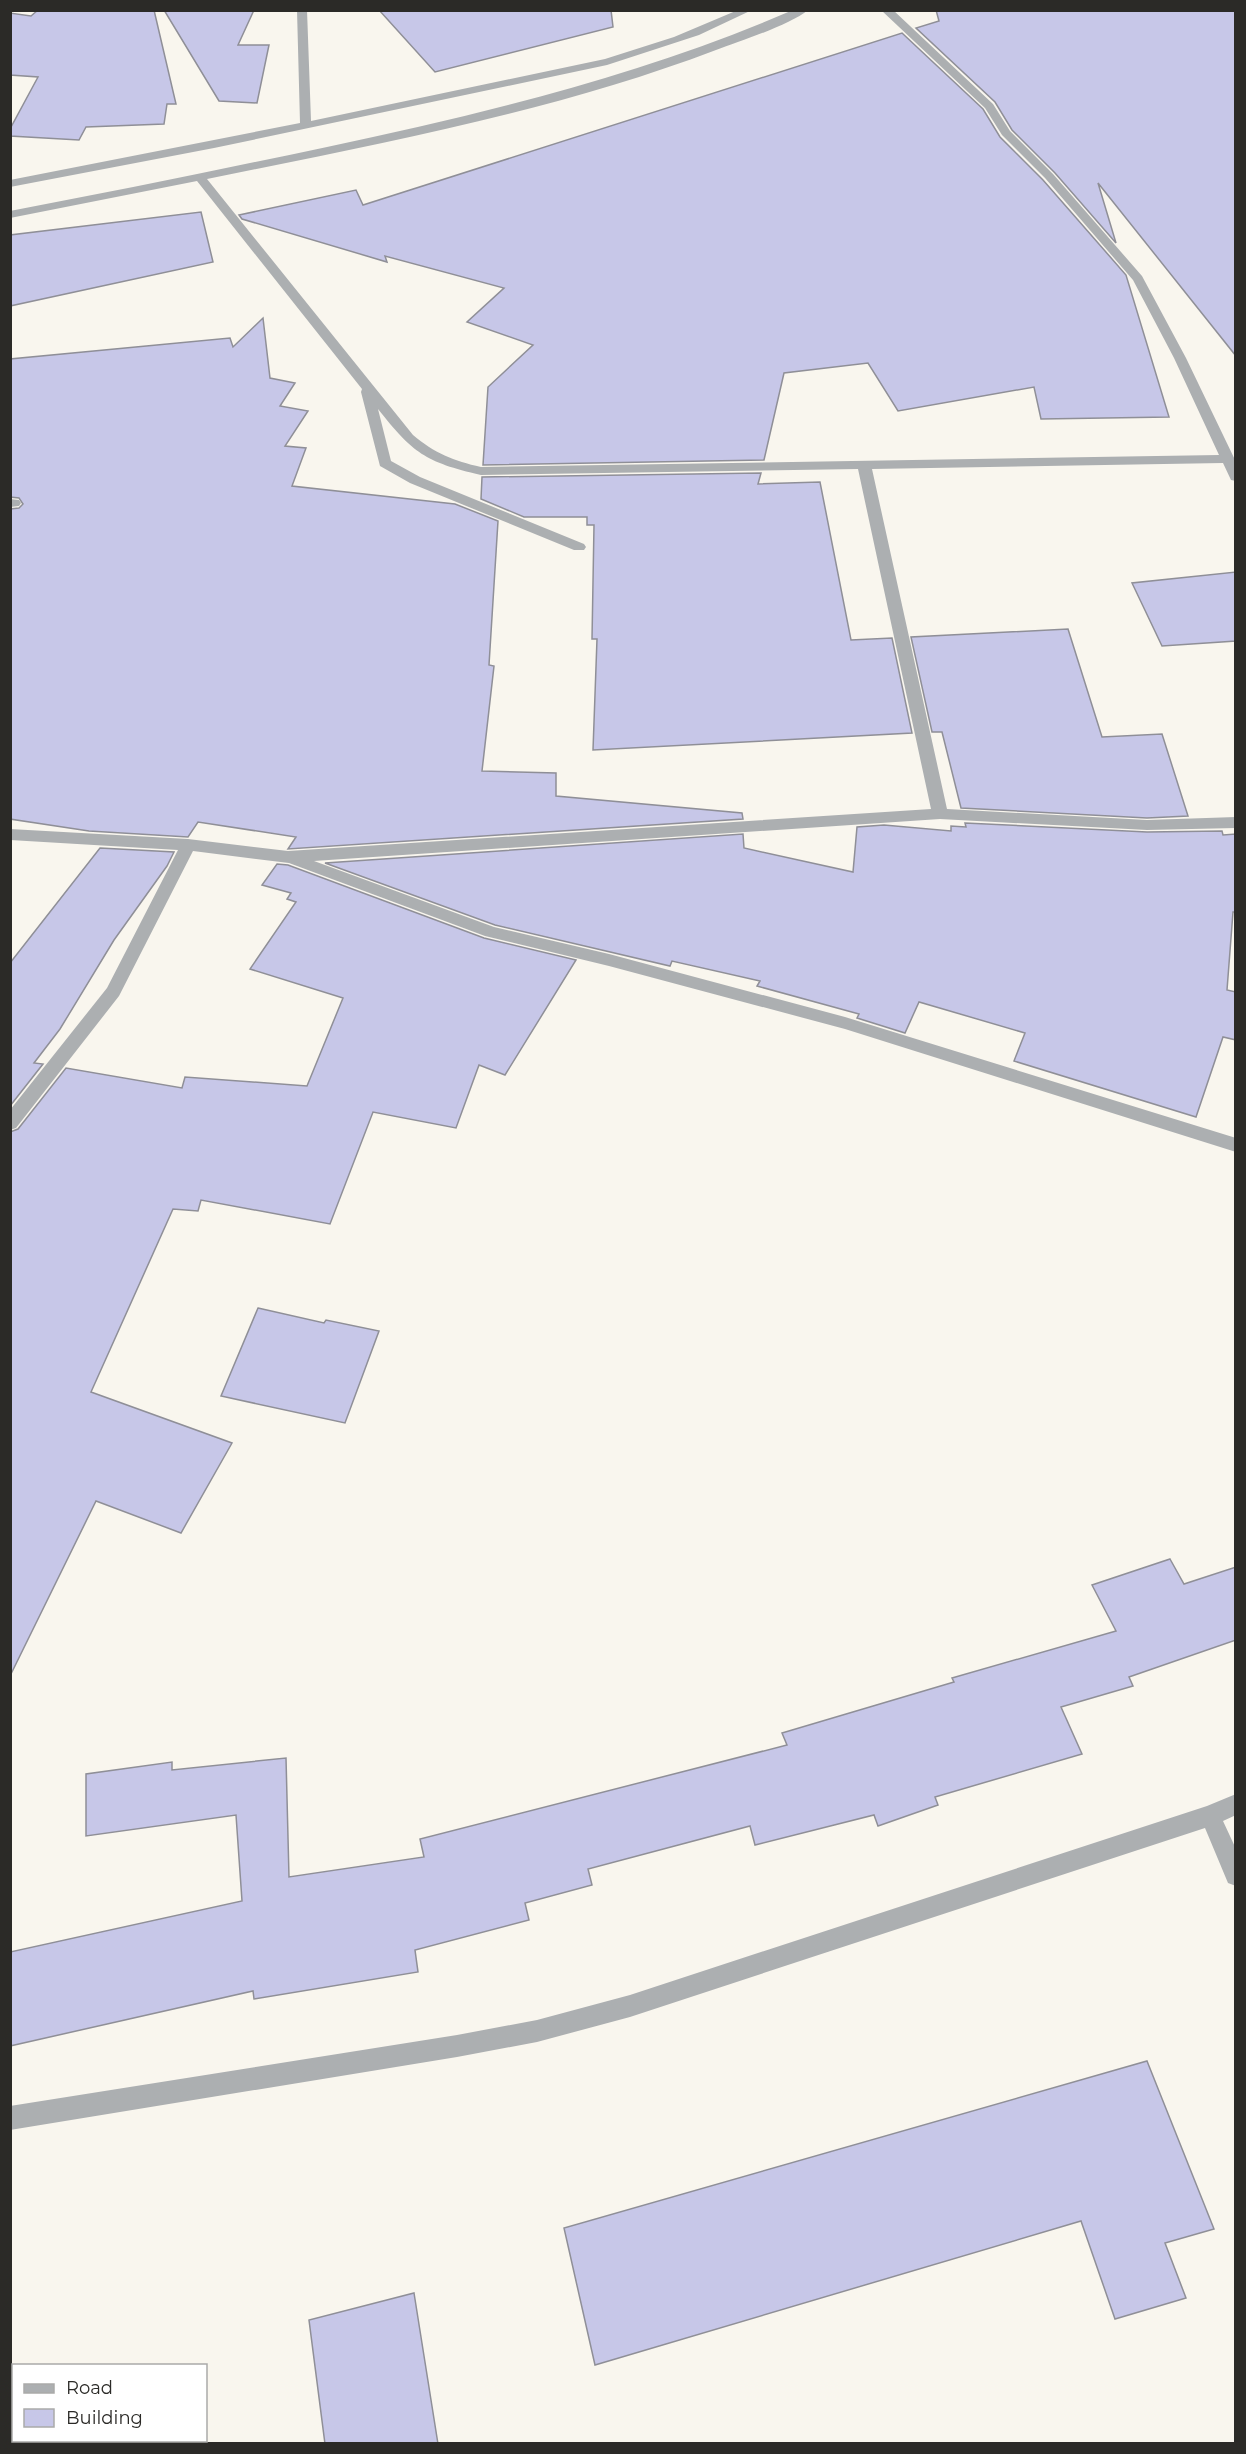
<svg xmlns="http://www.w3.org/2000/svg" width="1246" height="2454" font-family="Montserrat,sans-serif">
	<rect width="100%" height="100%" fill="#f9f6ee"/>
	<g fill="#c7c7e8" stroke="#8f8f97" stroke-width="1.5">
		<polygon points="38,10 154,10 176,104 167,104 164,124 86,127 79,140 10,136 10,129 38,77 10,75 10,13 31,16"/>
		<polygon points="164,10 254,10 238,45 269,45 257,103 219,101"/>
		<polygon points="379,10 611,10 613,27 435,72"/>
		<polygon points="936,10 1236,10 1236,356 1098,183 1116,243 1055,173 1012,130 995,102 916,28 939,21"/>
		<polygon points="902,33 983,109 1000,137 1043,180 1126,275 1169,417 1041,419 1034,387 898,411 868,363 784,373 764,460 483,465 488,387 533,345 467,322 504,288 385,256 387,262 242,219 239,215 356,190 363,205"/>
		<polygon points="201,212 213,262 10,306 10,235"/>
		<polygon points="263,318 270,378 295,383 280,406 308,411 285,446 306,448 292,486 455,504 498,521 489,665 494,666 482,771 556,773 556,796 742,813 743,819 288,849 296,837 198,822 188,837 89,831 10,819 10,509 19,508 23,504 19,498 10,497 10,359 230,338 233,347"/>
		<polygon points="761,473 758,484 820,482 851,640 892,638 912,733 593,750 597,639 592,639 594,525 587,525 587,517 524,517 481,499 482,477"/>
		<polygon points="1236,572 1236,641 1162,646 1132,583"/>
		<polygon points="1068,629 1102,737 1162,734 1188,816 1147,818 961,808 942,732 932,732 911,637"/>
		<polygon points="965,823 1147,832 1222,831 1223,835 1236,834 1236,912 1233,912 1227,990 1236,992 1236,1040 1223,1037 1196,1117 1014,1061 1025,1033 919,1002 905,1033 857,1018 859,1014 757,986 760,981 672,961 670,966 495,925 325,863 743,834 744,848 853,872 857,827 884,825 951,831 951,826 966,827"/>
		<polygon points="100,848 174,852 167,866 114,940 60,1029 34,1063 43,1064 10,1106 10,963"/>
		<polygon points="277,864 288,865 484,938 576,960 505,1075 479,1065 456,1128 373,1112 330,1224 201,1200 198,1211 173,1209 91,1392 232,1443 181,1533 96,1501 10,1676 10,1132 18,1129 66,1068 182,1088 185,1077 307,1086 343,998 250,969 296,902 287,899 291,893 262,885"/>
		<polygon points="258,1308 324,1323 326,1320 379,1331 345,1423 221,1396"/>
		<polygon points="1170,1559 1184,1584 1236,1567 1236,1640 1129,1677 1133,1686 1061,1707 1082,1754 935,1797 938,1805 878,1826 874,1815 755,1845 750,1826 588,1869 592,1885 525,1903 529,1920 415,1950 418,1972 254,1999 253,1991 10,2046 10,1952 242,1901 236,1815 86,1836 86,1774 172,1762 172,1770 286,1758 289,1877 424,1857 420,1839 787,1745 782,1733 954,1682 952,1678 1116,1631 1092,1585"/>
		<polygon points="1147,2061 1214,2229 1165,2243 1186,2298 1115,2319 1081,2221 595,2365 564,2228"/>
		<polygon points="414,2293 438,2444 325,2444 309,2320"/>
	</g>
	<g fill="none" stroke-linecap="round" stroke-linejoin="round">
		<g fill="#acafb1" fill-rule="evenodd">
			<polygon points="297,10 307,10 311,121 605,59 674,37 738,10 752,10 699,35 607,65 214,148 10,187 10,180 300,123"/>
			<path d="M793,10h15c-18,15 -68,31 -92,40 -163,62 -338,94 -509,129l206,256c21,18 41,26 68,32l738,-12 -45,-97 -41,-78 -88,-102 -43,-43 -17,-27 -104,-98h12l100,94 17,27 43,43 89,102 44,82 50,104v19l-5,-1 -8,-17 -351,6 75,340 200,11 89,-3v11l-89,2 -207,-11 -626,42 180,66 115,27 236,63 391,121v14l-391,-123 -236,-63 -124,-30 -196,-73 -96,-12 -74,145 -103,132 -6,2v-20l97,-122 71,-138 -168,-10v-11l178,10 100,12 643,-42 -73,-340 -377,6c-56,-13 -68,-22 -103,-66l13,52 29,16 164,67 2,3 -2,3h-10l-164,-67 -30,-17 -19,-74 1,-3 -165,-208 -187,37v-7c106,-20 212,-42 317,-64 159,-34 316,-72 466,-137z"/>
			<polygon points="10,499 19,500 21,503 19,506 10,507"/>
			<polygon points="1236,1794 1236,1815 1223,1821 1236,1849 1236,1886 1228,1883 1205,1828 630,2017 537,2042 457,2057 10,2130 10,2106 457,2035 537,2020 630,1995 1207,1806"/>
		</g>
	</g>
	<rect width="1246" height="2454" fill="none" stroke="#2b2a27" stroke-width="24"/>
	<rect x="12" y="2364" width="195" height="78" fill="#ffffff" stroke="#aaaaa9" stroke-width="1.5"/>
	<rect x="24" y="2384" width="30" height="9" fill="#acafb1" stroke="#aaaaa9" stroke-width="1.5"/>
	<text x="66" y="2394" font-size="18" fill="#2b2a27">Road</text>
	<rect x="24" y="2409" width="30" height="18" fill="#c7c7e8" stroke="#aaaaa9" stroke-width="1.5"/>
	<text x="66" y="2424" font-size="18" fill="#2b2a27">Building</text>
</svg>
